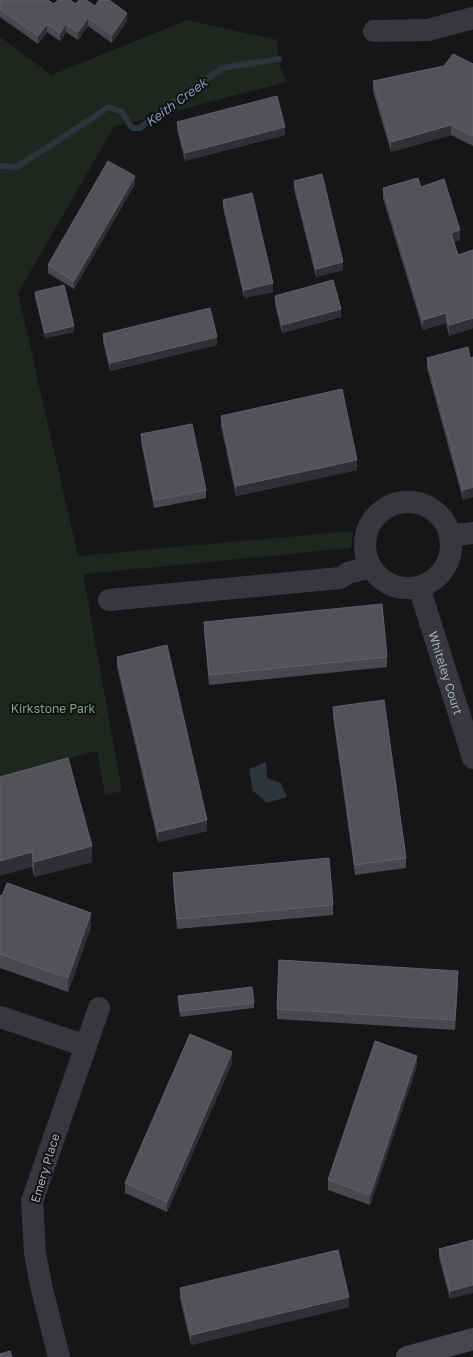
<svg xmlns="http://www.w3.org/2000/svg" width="473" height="1357" font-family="'Golos Text',sans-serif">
	<rect width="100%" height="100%" fill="#161618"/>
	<path fill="#1e261f" d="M187,20l91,20c-1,16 1,28 9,42l-173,45 -96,166 60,263 275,-25 -2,17 -268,26 39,217 -17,4 -8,-44 -97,26v-740l52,38z"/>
	<polygon fill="#2c353c" points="266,762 267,778 281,783 287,797 267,803 253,791 249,769"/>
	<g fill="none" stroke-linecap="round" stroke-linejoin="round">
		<polyline stroke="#2c353c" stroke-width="6" points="0,166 17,167 109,107 122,112 132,128 140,128 154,116 222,68 279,59"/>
		<g stroke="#37383d" stroke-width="22">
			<polyline points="374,31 428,30 473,18"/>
			<circle cx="408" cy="545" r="43"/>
			<polyline points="451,536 473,533"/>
			<path id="s1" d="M419,587l54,171"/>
			<polyline points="109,600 340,578 348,573 371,567"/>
			<polyline points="0,1017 86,1046"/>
			<polyline points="59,1357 41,1285 35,1253 32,1201 99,1008"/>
		</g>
		<polyline stroke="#45474d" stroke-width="22" points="407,1357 473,1339"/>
	</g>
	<g fill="#47494d">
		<polygon points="0,0 54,4 76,4 95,6 127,21 112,43 88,26 78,40 66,32 60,41 47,32 38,44 0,17"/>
		<polygon points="473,64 473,146 451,135 391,152 373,91 373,81"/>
		<polygon points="177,122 285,135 185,161 177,130"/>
		<polygon points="294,181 343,270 316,277 294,189"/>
		<polygon points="135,184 74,289 48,273 48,265"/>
		<polygon points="421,187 460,240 454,242 458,255 473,250 473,328 449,336 446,323 423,330 383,198 383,188"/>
		<polygon points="223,200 273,292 244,298 223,208"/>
		<polygon points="35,292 74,332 45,338 35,297"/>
		<polygon points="275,296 341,317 282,333 275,304"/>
		<polygon points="103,334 217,345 110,371 103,342"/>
		<polygon points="473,357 473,497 463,500 427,368 427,358 470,358"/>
		<polygon points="221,416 357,470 236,496 221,426"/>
		<polygon points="141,434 206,490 206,498 154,508 141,442"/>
		<polygon points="204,622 387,657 387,667 209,685 204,632"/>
		<polygon points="117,657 207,831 158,842 117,667"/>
		<polygon points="333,707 406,858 406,868 355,875 333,717"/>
		<polygon points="0,777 92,862 34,877 32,867"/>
		<polygon points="173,873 333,905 333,915 177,929 173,883"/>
		<polygon points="0,895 91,927 68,992 0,968"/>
		<polygon points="458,981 455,1030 277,1019 277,1009"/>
		<polygon points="178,996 254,1003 254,1008 180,1017"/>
		<polygon points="232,1063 167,1212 125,1193 125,1183"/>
		<polygon points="417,1066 370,1205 328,1190 328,1180"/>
		<polygon points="473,1240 450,1299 439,1257 439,1249"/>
		<polygon points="180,1288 349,1307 191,1345 180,1299"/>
	</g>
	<g fill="#2f3033">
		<polygon points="127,13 127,21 112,43 112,35"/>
		<polygon points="88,18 88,26 78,40 78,32"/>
		<polygon points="47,24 47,32 38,44 38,36"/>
		<polygon points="66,24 66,32 60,41 60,33"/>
		<polygon points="451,125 451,135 391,152 391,142"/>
		<polygon points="285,127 285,135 185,161 185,153"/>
		<polygon points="135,176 135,184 74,289 74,281"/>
		<polygon points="460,230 460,240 451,243 451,233"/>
		<polygon points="343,262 343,270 316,277 316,269"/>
		<polygon points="273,283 273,292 244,298 244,290"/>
		<polygon points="341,309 341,317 282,333 282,325"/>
		<polygon points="446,313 446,323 423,330 423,320"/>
		<polygon points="473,318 473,328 449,336 449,325"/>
		<polygon points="74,326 74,332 45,338 45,333"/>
		<polygon points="217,337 217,345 110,371 110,363"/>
		<polygon points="357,460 357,470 236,496 236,486"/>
		<polygon points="473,487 473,497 463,500 463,490"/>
		<polygon points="207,820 207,831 158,842 158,832"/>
		<polygon points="92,846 92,862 34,877 34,862"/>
		<polygon points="32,852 32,867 0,876 0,861"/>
		<polygon points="91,913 91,927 68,992 68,978"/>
		<polygon points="458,971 458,981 455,1030 455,1020"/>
		<polygon points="232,1052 232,1063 167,1212 167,1202"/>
		<polygon points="417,1056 417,1066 370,1205 370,1195"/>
		<polygon points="473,1285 473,1293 450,1299 450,1291"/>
		<polygon points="349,1297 349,1307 191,1345 191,1335"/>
	</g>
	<g fill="#525359" stroke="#5f6168">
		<polygon points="0,0 48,0 54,4 58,0 70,0 76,4 79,0 86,0 95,6 99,0 109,0 127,13 112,35 88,18 78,32 66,24 60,33 47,24 38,36 0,9"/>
		<polygon points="453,54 473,64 473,136 451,125 391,142 373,81 444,66"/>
		<polygon points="277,96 285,127 185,153 177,122"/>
		<polygon points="108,161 135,176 74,281 48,265"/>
		<polygon points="322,174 343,262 316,269 294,181"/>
		<polygon points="418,178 421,187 444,179 460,230 451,233 458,255 473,250 473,318 449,325 446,313 423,320 383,188"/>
		<polygon points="252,193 273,283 244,290 223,200"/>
		<polygon points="333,280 341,309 282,325 275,296"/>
		<polygon points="64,285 74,326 45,333 35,292"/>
		<polygon points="210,308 217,337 110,363 103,334"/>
		<polygon points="468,347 470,358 473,357 473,487 463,490 427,358"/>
		<polygon points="342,389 357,460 236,486 221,416"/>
		<polygon points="192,424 206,490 154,500 141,434"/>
		<polygon points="382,604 387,657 209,675 204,622"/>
		<polygon points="167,645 207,820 158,832 117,657"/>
		<polygon points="384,700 406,858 355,865 333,707"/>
		<polygon points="68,758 92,846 34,862 32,852 0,861 0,777"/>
		<polygon points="329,858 333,905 177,919 173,873"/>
		<polygon points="7,883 91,913 68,978 0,954 0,895 2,896"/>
		<polygon points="279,960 458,971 455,1020 277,1009"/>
		<polygon points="252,987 254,1003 180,1011 178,996"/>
		<polygon points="190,1034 232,1052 167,1202 125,1183"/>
		<polygon points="375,1041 417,1056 370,1195 328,1180"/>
		<polygon points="473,1240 473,1285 450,1291 439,1249"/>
		<polygon points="338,1250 349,1297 191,1335 180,1288"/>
		<polygon points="10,1351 12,1357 0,1357 0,1354"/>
	</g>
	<g text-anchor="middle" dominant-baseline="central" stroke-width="4" stroke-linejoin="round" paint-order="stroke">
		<g font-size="12" fill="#a8adb8" stroke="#111113">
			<text stroke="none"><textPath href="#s1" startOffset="90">Whiteley Court</textPath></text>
			<text transform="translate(45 1168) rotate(-73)">Emery Place</text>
		</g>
		<g font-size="12" fill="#7fa381" stroke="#111113">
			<text x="53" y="708">Kirkstone Park</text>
		</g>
		<g font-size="13" font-style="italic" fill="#7f9bb3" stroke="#111113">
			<text transform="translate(176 102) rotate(-36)">Keith Creek</text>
		</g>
	</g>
</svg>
